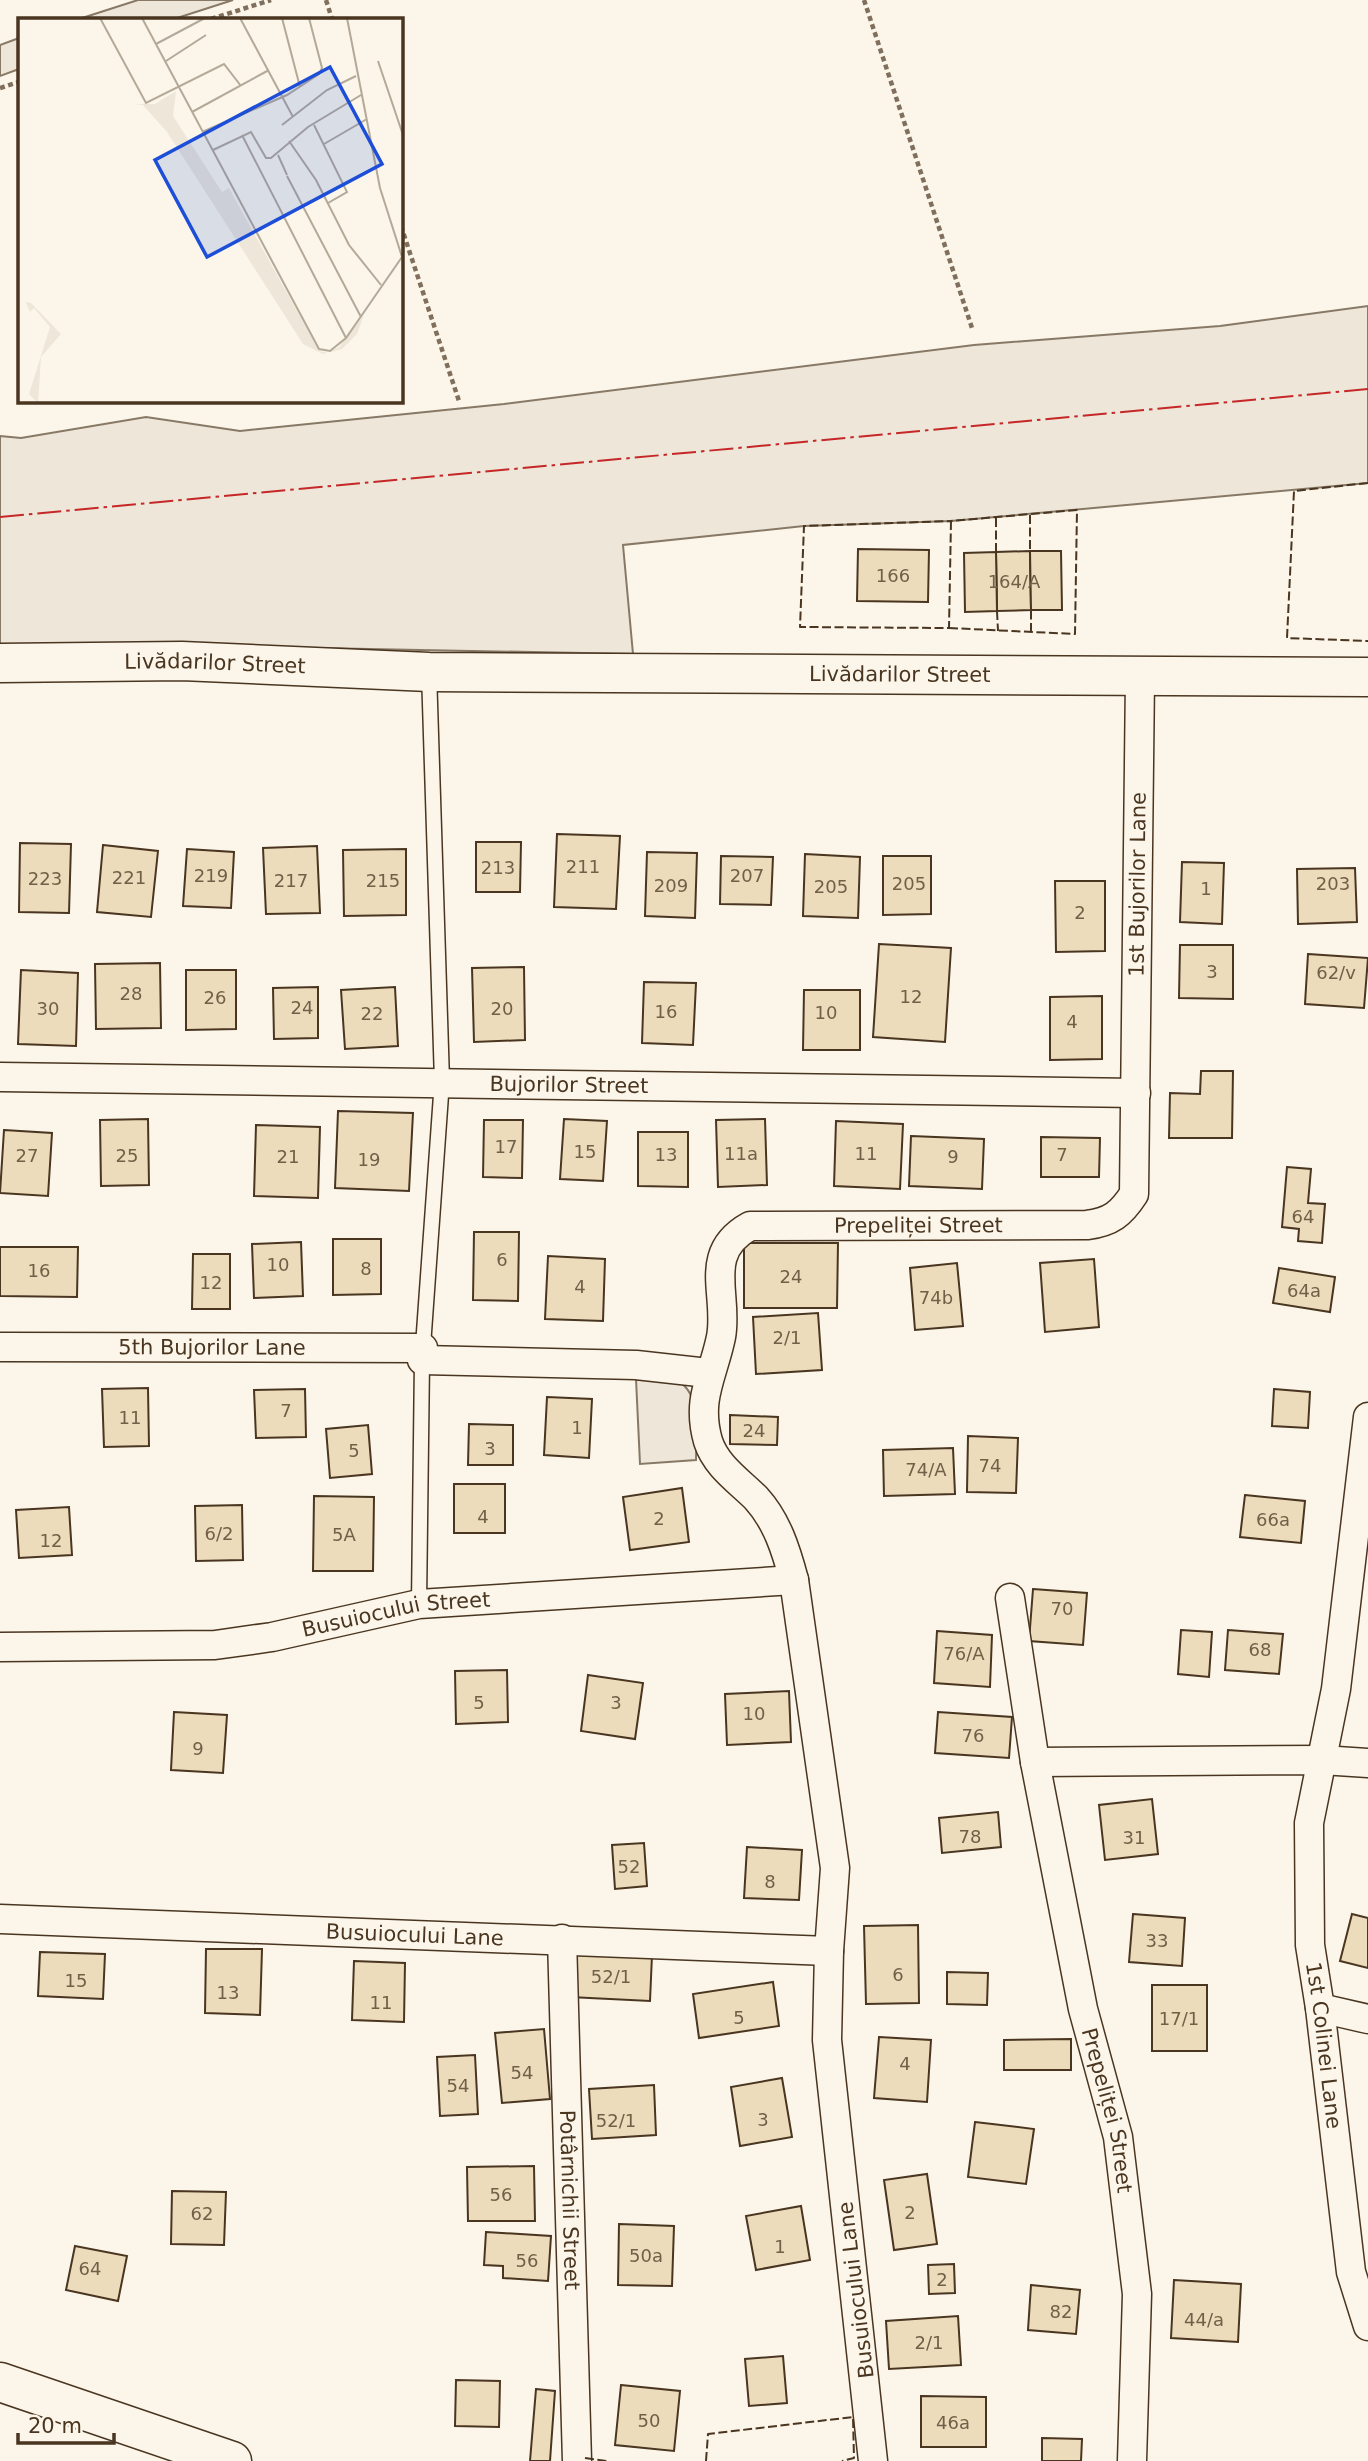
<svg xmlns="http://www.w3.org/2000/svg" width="1368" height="2461" font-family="'DejaVu Sans',sans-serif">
	<rect width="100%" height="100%" fill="#fbf6e9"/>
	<g fill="#ede6d9" stroke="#887966" stroke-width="2">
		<polygon points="138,0 233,0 174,19 79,19"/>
		<polygon points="19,38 19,69 0,76 0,45"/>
		<polygon points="1368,306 1368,483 951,521 804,526 623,545 633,654 165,645 0,649 0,436 21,438 146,417 240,431 504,404 974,345 1220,326"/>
		<path d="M636,1379c12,0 27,-1 39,2 27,6 21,58 21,79l-56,4z"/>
	</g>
	<g fill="#ecdcbc" stroke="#4a3520" stroke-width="2">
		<polygon points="858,549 929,550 928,602 857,601"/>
		<polygon points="1030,551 1031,610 997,611 996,552"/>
		<polygon points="1030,551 1061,551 1062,610 1031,610"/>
		<polygon points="996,552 997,611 965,612 964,553"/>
		<polygon points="557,834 620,836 616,909 554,907"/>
		<polygon points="476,842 521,842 520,892 476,892"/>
		<polygon points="20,843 71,844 69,913 19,912"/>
		<polygon points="103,845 158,851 151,917 97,912"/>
		<polygon points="317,846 320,913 266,914 263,848"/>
		<polygon points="187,849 234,852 231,908 183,906"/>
		<polygon points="406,849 406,915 344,916 343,850"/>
		<polygon points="647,852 697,853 695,918 645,916"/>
		<polygon points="805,854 860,857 858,918 803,916"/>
		<polygon points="721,856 773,857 771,905 720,904"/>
		<polygon points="883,856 931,856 931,914 883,915"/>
		<polygon points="1182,862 1224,863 1222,924 1180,922"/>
		<polygon points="1355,868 1357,922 1298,924 1297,869"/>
		<polygon points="1055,881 1105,881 1105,951 1056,952"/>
		<polygon points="879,944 951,948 945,1042 873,1037"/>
		<polygon points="1180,945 1233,945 1233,999 1179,998"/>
		<polygon points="1308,954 1368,958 1364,1008 1305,1004"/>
		<polygon points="160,963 161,1028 96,1029 95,964"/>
		<polygon points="524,967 525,1040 474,1042 472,968"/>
		<polygon points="21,970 78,973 76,1046 18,1044"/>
		<polygon points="186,970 236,970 236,1029 186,1030"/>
		<polygon points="644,982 696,983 693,1045 642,1043"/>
		<polygon points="318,987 318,1038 274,1039 273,988"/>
		<polygon points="395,987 398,1046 345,1049 341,990"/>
		<polygon points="804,990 860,990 860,1050 803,1050"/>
		<polygon points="1102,996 1102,1059 1050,1060 1050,997"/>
		<polygon points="1201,1071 1233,1071 1232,1138 1169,1138 1170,1093 1200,1094"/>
		<polygon points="338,1111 413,1113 409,1191 335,1188"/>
		<polygon points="148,1119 149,1185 101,1186 100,1120"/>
		<polygon points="564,1119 607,1121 603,1181 560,1179"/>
		<polygon points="765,1119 767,1185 718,1187 716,1120"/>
		<polygon points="484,1120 523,1120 522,1178 483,1177"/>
		<polygon points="836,1121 903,1124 900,1189 834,1186"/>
		<polygon points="256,1125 320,1127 318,1198 254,1196"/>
		<polygon points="4,1130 52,1133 48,1196 0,1193"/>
		<polygon points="638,1132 688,1132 688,1187 638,1186"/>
		<polygon points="911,1136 984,1139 982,1189 909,1186"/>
		<polygon points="1041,1137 1100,1138 1099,1177 1041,1177"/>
		<polygon points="1287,1167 1311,1169 1308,1203 1325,1204 1322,1243 1298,1241 1299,1229 1282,1227"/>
		<polygon points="474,1232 519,1232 518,1301 473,1300"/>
		<polygon points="333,1239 381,1239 381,1294 333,1295"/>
		<polygon points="301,1242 303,1296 254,1298 252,1244"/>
		<polygon points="744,1243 838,1243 837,1308 744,1308"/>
		<polygon points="0,1247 78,1247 77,1297 0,1296"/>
		<polygon points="193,1254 230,1254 230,1309 192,1309"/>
		<polygon points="548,1256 605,1259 603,1321 545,1319"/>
		<polygon points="1094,1259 1099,1327 1045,1332 1040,1263"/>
		<polygon points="957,1263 963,1326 915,1330 910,1268"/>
		<polygon points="1279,1268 1335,1277 1330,1312 1273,1303"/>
		<polygon points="818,1313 822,1370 756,1374 753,1317"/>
		<polygon points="148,1388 149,1446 104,1447 102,1389"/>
		<polygon points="305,1389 306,1437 256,1438 254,1390"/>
		<polygon points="1274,1389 1310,1392 1308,1428 1272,1426"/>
		<polygon points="547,1397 592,1399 589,1458 544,1455"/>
		<polygon points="730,1415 778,1417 777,1445 730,1444"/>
		<polygon points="469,1424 513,1425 513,1465 468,1465"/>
		<polygon points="368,1425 372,1474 330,1478 326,1429"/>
		<polygon points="968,1436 1018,1438 1016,1493 967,1492"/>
		<polygon points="953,1448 955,1494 884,1496 883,1450"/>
		<rect x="454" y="1484" width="51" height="49"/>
		<polygon points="682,1488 689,1542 630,1550 623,1497"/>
		<polygon points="1245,1495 1305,1501 1301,1543 1240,1537"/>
		<polygon points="314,1496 374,1497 373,1571 313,1571"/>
		<polygon points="242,1505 243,1560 196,1561 195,1506"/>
		<polygon points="69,1507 72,1555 19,1558 16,1510"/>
		<polygon points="1033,1589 1087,1593 1083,1645 1029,1641"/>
		<polygon points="1181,1630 1212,1632 1209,1677 1178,1674"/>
		<polygon points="1228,1630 1283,1634 1279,1674 1225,1670"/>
		<polygon points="937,1631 992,1635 990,1687 934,1683"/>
		<polygon points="507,1670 508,1722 456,1724 455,1671"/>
		<polygon points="588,1675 643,1683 635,1739 581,1731"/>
		<polygon points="789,1691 791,1742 727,1745 725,1694"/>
		<polygon points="174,1712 227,1715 223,1773 171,1770"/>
		<polygon points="938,1712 1012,1717 1009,1758 935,1753"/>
		<polygon points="1152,1799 1158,1854 1105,1860 1099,1805"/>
		<polygon points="998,1812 1001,1847 942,1853 939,1818"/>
		<polygon points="644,1843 647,1886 615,1889 612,1845"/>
		<polygon points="747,1847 802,1850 799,1900 744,1898"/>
		<polygon points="1133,1914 1185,1918 1182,1966 1129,1962"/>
		<polygon points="1352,1914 1368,1918 1368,1968 1340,1961"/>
		<polygon points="918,1925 919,2003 866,2004 864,1926"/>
		<polygon points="206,1949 262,1949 260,2015 205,2013"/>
		<polygon points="573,1951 652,1955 650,2001 570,1997"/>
		<polygon points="40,1952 105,1954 103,1999 38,1996"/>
		<polygon points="354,1961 405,1963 404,2022 352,2020"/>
		<polygon points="947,1972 988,1973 987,2005 947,2004"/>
		<polygon points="773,1982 779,2026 699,2038 693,1994"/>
		<rect x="1152" y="1985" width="55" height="66"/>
		<polygon points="544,2029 550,2099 502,2103 495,2033"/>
		<polygon points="879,2037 931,2040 927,2102 874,2098"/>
		<polygon points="1071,2039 1071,2070 1004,2070 1004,2040"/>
		<polygon points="475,2055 478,2114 440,2116 437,2057"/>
		<polygon points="782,2078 792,2137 740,2146 731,2087"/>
		<polygon points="654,2085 656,2135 592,2139 589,2089"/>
		<polygon points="975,2122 1034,2129 1026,2184 968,2177"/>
		<polygon points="534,2166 535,2221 468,2221 467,2167"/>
		<polygon points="927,2174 937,2244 894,2250 884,2180"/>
		<polygon points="172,2191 226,2192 224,2245 171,2244"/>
		<polygon points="801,2206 810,2260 756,2270 746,2216"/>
		<polygon points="619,2224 674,2226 672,2286 618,2285"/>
		<polygon points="486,2232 551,2236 548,2281 503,2278 503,2266 484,2265"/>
		<polygon points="75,2246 127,2256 118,2301 66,2290"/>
		<polygon points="954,2264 955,2293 929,2294 928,2265"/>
		<polygon points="1174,2280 1241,2284 1238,2342 1171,2338"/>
		<polygon points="1031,2285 1080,2290 1076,2334 1028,2330"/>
		<polygon points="958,2316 961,2365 889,2369 886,2321"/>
		<polygon points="783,2356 787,2403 749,2406 745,2359"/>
		<polygon points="456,2380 500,2381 499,2427 455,2426"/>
		<polygon points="621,2385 680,2391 674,2451 615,2445"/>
		<polygon points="536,2389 555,2391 550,2461 530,2461"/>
		<polygon points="921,2396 986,2397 986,2447 921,2447"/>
		<polygon points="1042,2438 1082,2439 1081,2461 1042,2461"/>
	</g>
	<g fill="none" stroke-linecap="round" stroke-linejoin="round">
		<defs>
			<polyline id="lane" points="419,1604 422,1360 442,1081 429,672"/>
			<g id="street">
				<path id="s1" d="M0,1077l1136,16"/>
				<path id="s2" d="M0,1347l423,1"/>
				<polyline points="422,1360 636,1365 708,1373"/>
				<path id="s3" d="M1368,1417l-32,272 -27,134 1,122 10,63 31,264 17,54"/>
				<path id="s4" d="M1010,1598l25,164 48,247 35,128 19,157 -5,167"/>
				<path id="s5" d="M0,1647l215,-2 57,-8 147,-33 375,-24"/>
				<polyline points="1035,1762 1322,1760 1368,1763"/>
				<path id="s6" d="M0,1919l829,32"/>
				<path id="s7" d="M562,1939l15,522"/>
				<polyline points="1320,2008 1368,2019"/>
				<path id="s8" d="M873,2461l-46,-421 2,-89 6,-83 -41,-288c-8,-30 -17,-59 -38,-82 -17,-17 -40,-32 -48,-57 -12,-42 5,-65 13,-104 8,-42 -20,-84 29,-111l337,-1c24,-3 34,-11 47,-31l6,-517"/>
			</g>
			<g id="secondary">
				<path id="s9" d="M0,663l182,-2 247,11 939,5"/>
				<polyline points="0,2382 232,2461"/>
			</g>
		</defs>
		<use href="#lane" stroke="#4a3520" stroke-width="17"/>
		<use href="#street" stroke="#4a3520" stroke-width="31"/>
		<use href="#secondary" stroke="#4a3520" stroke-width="41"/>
		<g stroke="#7f6f5c" stroke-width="4.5" stroke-dasharray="5 3.5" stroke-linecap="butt">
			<polyline points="326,0 332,19"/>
			<polyline points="864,0 973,331"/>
			<polyline points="211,19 271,0"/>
			<polyline points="0,88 19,82"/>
			<polyline points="401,226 459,401"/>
		</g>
		<use href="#lane" stroke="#fbf6e9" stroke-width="14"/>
		<use href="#street" stroke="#fbf6e9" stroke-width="28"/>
		<use href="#secondary" stroke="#fbf6e9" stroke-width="38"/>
		<g stroke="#4a3520" stroke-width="2" stroke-dasharray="9 3.5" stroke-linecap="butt">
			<polyline points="1368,483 1294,491 1287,638 1368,641"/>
			<polyline points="1030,515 1030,551"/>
			<polygon points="951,521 949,628 800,627 804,526"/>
			<polyline points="996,552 996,517"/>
			<polyline points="997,611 998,631"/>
			<polyline points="949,628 1075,634 1077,510 951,521"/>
			<polyline points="1031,632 1031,610"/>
			<polyline points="585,2458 607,2461"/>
			<polyline points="706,2461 708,2434 853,2417 854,2458 842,2461"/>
		</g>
		<polyline stroke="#c62828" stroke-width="2" stroke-dasharray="24 5 3.5 5" stroke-linecap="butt" points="0,517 1368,389"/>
	</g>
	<g text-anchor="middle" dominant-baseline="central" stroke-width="5" stroke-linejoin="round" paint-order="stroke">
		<g font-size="18" fill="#725f47">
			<text x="893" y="575">166</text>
			<text x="1014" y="581">164/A</text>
			<text x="583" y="866">211</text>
			<text x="498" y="867">213</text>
			<text x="211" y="875">219</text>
			<text x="747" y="875">207</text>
			<text x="129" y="877">221</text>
			<text x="45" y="878">223</text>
			<text x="291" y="880">217</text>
			<text x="383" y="880">215</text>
			<text x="909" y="883">205</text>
			<text x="1333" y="883">203</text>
			<text x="671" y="885">209</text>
			<text x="831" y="886">205</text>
			<text x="1206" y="888">1</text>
			<text x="1080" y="912">2</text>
			<text x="1212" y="971">3</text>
			<text x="1336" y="972">62/v</text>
			<text x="131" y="993">28</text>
			<text x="911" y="996">12</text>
			<text x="215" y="997">26</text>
			<text x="302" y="1007">24</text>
			<text x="48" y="1008">30</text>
			<text x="502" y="1008">20</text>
			<text x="666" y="1011">16</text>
			<text x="826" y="1012">10</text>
			<text x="372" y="1013">22</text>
			<text x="1072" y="1021">4</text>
			<text x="506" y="1146">17</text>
			<text x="585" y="1151">15</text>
			<text x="741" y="1153">11a</text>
			<text x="866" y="1153">11</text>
			<text x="666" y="1154">13</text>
			<text x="1062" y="1154">7</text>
			<text x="27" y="1155">27</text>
			<text x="127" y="1155">25</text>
			<text x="288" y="1156">21</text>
			<text x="953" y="1156">9</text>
			<text x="369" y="1159">19</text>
			<text x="1303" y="1216">64</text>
			<text x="502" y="1259">6</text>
			<text x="278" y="1264">10</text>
			<text x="366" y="1268">8</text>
			<text x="39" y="1270">16</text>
			<text x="791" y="1276">24</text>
			<text x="211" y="1282">12</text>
			<text x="580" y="1286">4</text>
			<text x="1304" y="1290">64a</text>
			<text x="936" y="1297">74b</text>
			<text x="787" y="1337">2/1</text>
			<text x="286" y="1410">7</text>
			<text x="130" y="1417">11</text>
			<text x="577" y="1427">1</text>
			<text x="754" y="1430">24</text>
			<text x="490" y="1448">3</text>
			<text x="354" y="1450">5</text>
			<text x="990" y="1465">74</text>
			<text x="926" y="1469">74/A</text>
			<text x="483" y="1516">4</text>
			<text x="659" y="1518">2</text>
			<text x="1273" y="1519">66a</text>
			<text x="219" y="1533">6/2</text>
			<text x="344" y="1534">5A</text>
			<text x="51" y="1540">12</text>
			<text x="1062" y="1608">70</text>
			<text x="1260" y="1649">68</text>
			<text x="964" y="1653">76/A</text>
			<text x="479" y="1702">5</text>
			<text x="616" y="1702">3</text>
			<text x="754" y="1713">10</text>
			<text x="973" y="1735">76</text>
			<text x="198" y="1748">9</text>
			<text x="970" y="1836">78</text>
			<text x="1134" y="1837">31</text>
			<text x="629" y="1866">52</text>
			<text x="770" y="1881">8</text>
			<text x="1157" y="1940">33</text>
			<text x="898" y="1974">6</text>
			<text x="611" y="1976">52/1</text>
			<text x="76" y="1980">15</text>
			<text x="228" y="1992">13</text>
			<text x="381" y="2002">11</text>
			<text x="739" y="2017">5</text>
			<text x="1179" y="2018">17/1</text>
			<text x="905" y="2063">4</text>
			<text x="522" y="2072">54</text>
			<text x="458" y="2085">54</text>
			<text x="763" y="2119">3</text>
			<text x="616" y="2120">52/1</text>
			<text x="501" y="2194">56</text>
			<text x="910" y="2212">2</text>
			<text x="202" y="2213">62</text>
			<text x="780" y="2246">1</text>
			<text x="646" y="2255">50a</text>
			<text x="527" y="2260">56</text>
			<text x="90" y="2268">64</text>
			<text x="942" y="2279">2</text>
			<text x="1061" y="2311">82</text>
			<text x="1204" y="2319">44/a</text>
			<text x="929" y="2342">2/1</text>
			<text x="649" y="2420">50</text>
			<text x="953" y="2422">46a</text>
		</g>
		<g font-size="21" fill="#4a3520" stroke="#fbf6e9">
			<text stroke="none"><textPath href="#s9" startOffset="215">Livădarilor Street</textPath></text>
			<text stroke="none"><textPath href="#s9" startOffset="900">Livădarilor Street</textPath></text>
			<text stroke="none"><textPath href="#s8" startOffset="1988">1st Bujorilor Lane</textPath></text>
			<text stroke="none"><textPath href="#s1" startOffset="569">Bujorilor Street</textPath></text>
			<text stroke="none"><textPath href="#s8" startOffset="1451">Prepeliței Street</textPath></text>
			<text stroke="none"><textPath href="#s2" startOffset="212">5th Bujorilor Lane</textPath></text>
			<text stroke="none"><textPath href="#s5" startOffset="399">Busuiocului Street</textPath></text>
			<text stroke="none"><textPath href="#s6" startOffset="415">Busuiocului Lane</textPath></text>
			<text stroke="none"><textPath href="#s3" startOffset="634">1st Colinei Lane</textPath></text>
			<text stroke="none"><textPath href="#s4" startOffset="522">Prepeliței Street</textPath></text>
			<text stroke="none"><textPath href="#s7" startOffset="261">Potârnichii Street</textPath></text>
			<text transform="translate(856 2290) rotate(-97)">Busuiocului Lane</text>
		</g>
	</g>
	<g transform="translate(18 18)">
		<rect width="385" height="385" fill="#fbf6e9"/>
		<path d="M158,73l-3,25 49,76 7,-4 90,163 9,2 11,-6 25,-32 -7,19 -15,15 -19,5 -20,-10 -136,-212 -24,-27 -9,-1h21zM8,284l5,1 30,31 -20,23 -3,46 -9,-9 21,-67 -16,-19 -4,4z" fill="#ede6d9"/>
		<path fill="none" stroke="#b4a999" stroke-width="2" d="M82,0l46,85 78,-39 17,22M124,0l177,331 11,2 16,-13 56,-81M222,0l53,99M264,0l18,69M329,0l33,170 23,72M138,26l49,-26M148,43l40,-26M360,43l25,74M174,94l77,-42M264,107l45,-35 29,-14M296,107l33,67 -19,11M184,114l85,-37 32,-21 3,-6 -13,-50M224,117l104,203M271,123l27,39 33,65 32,40M306,126l43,-25M195,132l38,-18 15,26h5l37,-31 53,-32M260,137l9,20M269,158l74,141"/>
		<path fill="#1d4ed8" fill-opacity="0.15" stroke="#1d4ed8" stroke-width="3.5" d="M312,49l52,97 -175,93 -52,-97z"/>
		<rect width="385" height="385" fill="none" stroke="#4a3520" stroke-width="3.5"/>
	</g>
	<path d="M18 2433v10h96v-10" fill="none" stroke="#4a3520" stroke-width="3.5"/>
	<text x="28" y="2433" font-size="21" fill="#4a3520" stroke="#fbf6e9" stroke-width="5" paint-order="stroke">20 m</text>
</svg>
